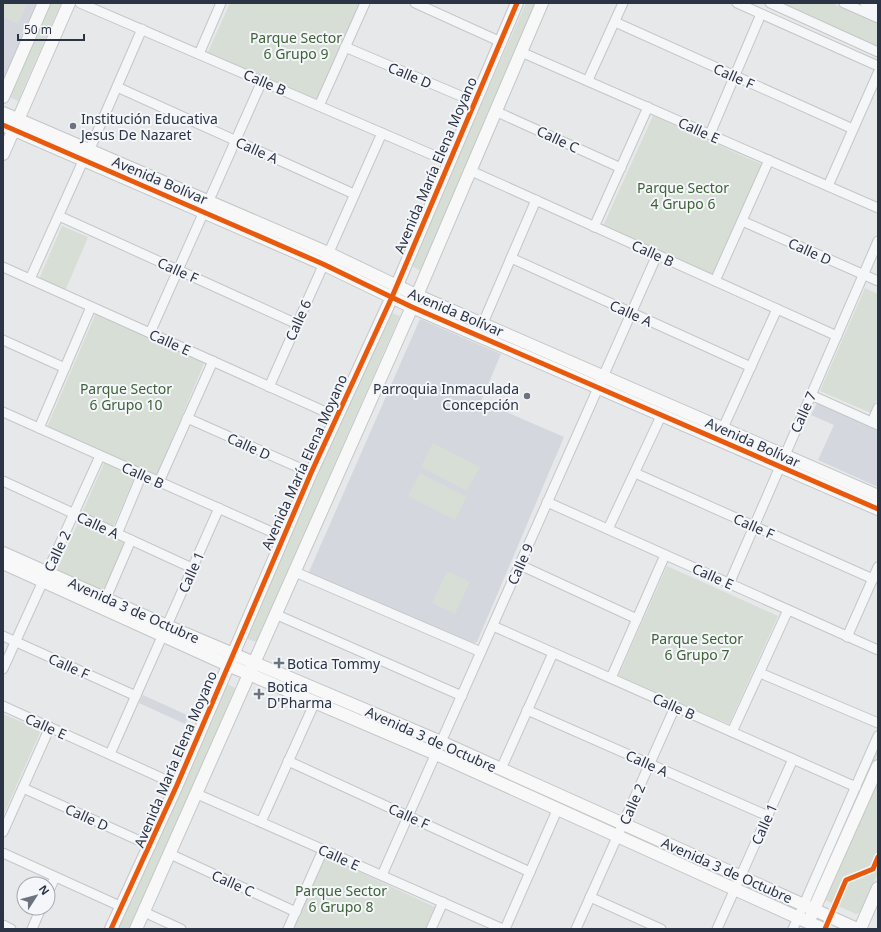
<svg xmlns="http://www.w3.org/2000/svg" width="881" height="932" font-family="'Noto Sans',sans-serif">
	<rect width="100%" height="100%" fill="#e6e8ea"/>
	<g fill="#d4d7dd">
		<polygon points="3,3 39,3 3,85"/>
		<polygon points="420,319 501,354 481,401 564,437 477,642 474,643 308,574"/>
		<polygon points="817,403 878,430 878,487 818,460 834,425 811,415"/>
		<polygon points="143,695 189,716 185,724 139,703"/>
	</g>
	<g fill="#d6ded6">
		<polygon points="3,3 27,3 18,24 3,17"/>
		<polygon points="50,3 61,3 18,101 9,97"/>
		<polygon points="230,3 361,3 318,100 208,52"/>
		<polygon points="526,3 538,3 421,271 410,265"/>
		<polygon points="774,3 832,3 878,23 878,49"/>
		<polygon points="653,116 763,165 713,276 603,226"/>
		<polygon points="62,226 88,237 65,291 39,279"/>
		<polygon points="865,288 878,294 878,396 871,413 820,391"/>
		<polygon points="389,312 400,316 256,642 246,638"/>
		<polygon points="96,313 205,361 157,475 47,427"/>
		<polygon points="433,443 480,467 467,491 421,467"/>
		<polygon points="105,461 136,475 113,527 82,513"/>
		<polygon points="420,473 467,497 455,520 408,496"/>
		<polygon points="79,521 127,542 104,594 56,572"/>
		<polygon points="667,566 778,616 729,724 618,677"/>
		<polygon points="447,571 470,582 455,614 432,603"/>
		<polygon points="225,683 235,688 138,912 130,929 116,929"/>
		<polygon points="3,714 41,730 3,816"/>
		<polygon points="878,739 878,753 815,894 811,892"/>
		<polygon points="878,778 878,872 861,912 856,914 825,900"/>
		<polygon points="325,856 435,907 425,929 292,929"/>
	</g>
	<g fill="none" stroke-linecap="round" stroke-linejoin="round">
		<defs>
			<g id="street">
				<polyline points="80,3 449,162"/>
				<polyline points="415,3 501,42"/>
				<polyline points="737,3 878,66"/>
				<polyline points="770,3 878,52"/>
				<polyline points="844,3 878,18"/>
				<polyline points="865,3 878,9"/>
				<polyline points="615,22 853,129"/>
				<polyline points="345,47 475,102"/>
				<polyline points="521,52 878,208"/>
				<polyline points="199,54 221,3"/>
				<polyline points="588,80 623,3"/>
				<polyline points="117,87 354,194"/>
				<polyline points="319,106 365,3"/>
				<polyline points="495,111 621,168"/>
				<polyline points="710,134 761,14"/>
				<polyline points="89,151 142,29"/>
				<polyline points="469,170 837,336"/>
				<polyline points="828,186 878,73"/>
				<polyline points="59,216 297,324"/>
				<polyline points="742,221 878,281"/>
				<polyline points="594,227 648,107"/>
				<polyline points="511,258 751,367"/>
				<polyline points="3,267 337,417"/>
				<polyline points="30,279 83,161"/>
				<polyline points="715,281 769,160"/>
				<polyline points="483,323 536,200"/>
				<polyline points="150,333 262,81"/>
				<polyline points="3,340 65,368"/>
				<polyline points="269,387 382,133"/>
				<polyline points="811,395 878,425"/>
				<polyline points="3,412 283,537"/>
				<polyline points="187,418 311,473"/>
				<polyline points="872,422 878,408"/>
				<polyline points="39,428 91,307"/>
				<polyline points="723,428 777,309"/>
				<polyline points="635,473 873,579"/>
				<polyline points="3,481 192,568"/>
				<polyline points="159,482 213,361"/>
				<polyline points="547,502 878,650"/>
				<polyline points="608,529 662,414"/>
				<polyline points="117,534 142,474"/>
				<polyline points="520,565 637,619"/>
				<polyline points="295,572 481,652"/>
				<polyline points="729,584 878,241"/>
				<polyline points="106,598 131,540"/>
				<polyline points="275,614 462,696"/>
				<polyline points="493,626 856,787"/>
				<polyline points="3,636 136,696"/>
				<polyline points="847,637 878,567"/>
				<polyline points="3,669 100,456"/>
				<polyline points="760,673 878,723"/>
				<polyline points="611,678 665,555"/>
				<polyline points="3,706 177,785"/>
				<polyline points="527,710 768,816"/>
				<polyline points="732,732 788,610"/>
				<polyline points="110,754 219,508"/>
				<polyline points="288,761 530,872"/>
				<polyline points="501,769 553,653"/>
				<polyline points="23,788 151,846"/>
				<polyline points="197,794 503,929"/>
				<polyline points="261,822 315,702"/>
				<polyline points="3,832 50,727"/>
				<polyline points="3,853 122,907"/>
				<polyline points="170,854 296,912"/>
				<polyline points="382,875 657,255"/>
				<polyline points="48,893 55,877"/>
				<polyline points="590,897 661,929"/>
				<polyline points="144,912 181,929"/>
				<polyline points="3,925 11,929"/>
				<polyline points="32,929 41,908"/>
				<polyline points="288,929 323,850"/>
				<polyline points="431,929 443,902"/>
				<polyline points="505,929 558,808"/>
				<polyline points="576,929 675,707"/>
				<polyline points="717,929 793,759"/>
				<polyline points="793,929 878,736"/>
			</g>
			<g id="secondary">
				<polyline points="3,97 44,3"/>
				<polyline points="3,113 328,253 416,295 878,496"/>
				<polyline points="3,125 323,264 412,307 878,509"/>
				<polyline points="3,154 69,3"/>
				<polyline points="3,553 167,626 441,742 857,929"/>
				<polyline points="3,563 228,665 436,754 823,929"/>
				<polyline points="811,916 878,766"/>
				<polyline points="111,929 177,785 311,473 392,297 517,3"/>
				<polyline points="136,929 412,307 542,3"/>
				<polyline points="860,929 878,888"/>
			</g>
		</defs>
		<use href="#street" stroke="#c4c6c8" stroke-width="11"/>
		<use href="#secondary" stroke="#c4c6c8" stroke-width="14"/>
		<use href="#street" stroke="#f5f6f7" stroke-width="9"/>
		<use href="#secondary" stroke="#f8f8f8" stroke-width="12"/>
		<defs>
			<g id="cycleway">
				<polyline points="3,125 323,264 412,307 878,509"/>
				<polyline points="111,929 177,785 311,473 392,297 517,3"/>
				<polyline points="825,929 846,880 873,869 878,857"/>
			</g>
		</defs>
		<use href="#cycleway" stroke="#f4f6f9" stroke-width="8"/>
		<use href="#cycleway" stroke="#e8590c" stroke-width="5"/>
	</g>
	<g fill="#6c737f" stroke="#f4f6f9" stroke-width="1.5">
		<circle cx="73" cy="126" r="4"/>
		<circle cx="527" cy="396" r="4"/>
		<path d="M277 657h4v4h4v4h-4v4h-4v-4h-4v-4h4z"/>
		<path d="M257 688h4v4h4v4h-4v4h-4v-4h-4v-4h4z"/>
	</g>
	<g text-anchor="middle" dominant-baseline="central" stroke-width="4" stroke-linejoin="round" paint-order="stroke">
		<g font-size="14" fill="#3f6138" stroke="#f4f6f9">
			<text x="296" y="37">Parque Sector<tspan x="296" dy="16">6 Grupo 9</tspan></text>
			<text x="683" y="187">Parque Sector<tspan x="683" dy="16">4 Grupo 6</tspan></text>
			<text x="126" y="388">Parque Sector<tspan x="126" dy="16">6 Grupo 10</tspan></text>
			<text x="697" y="638">Parque Sector<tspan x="697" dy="16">6 Grupo 7</tspan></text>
			<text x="341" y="890">Parque Sector<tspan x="341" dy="16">6 Grupo 8</tspan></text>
		</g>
		<g font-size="14" fill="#2b3445" stroke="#f4f6f9">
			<text transform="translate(410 75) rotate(23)">Calle D</text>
			<text transform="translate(734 76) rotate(24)">Calle F</text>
			<text transform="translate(265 82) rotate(23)">Calle B</text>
			<text transform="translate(699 130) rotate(24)">Calle E</text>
			<text transform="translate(558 139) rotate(25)">Calle C</text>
			<text transform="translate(257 150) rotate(24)">Calle A</text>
			<text transform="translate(435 165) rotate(-67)">Avenida María Elena Moyano</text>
			<text transform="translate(160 180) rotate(23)">Avenida Bolívar</text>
			<text transform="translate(810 251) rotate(24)">Calle D</text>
			<text transform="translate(653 253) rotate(24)">Calle B</text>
			<text transform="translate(178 270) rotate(24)">Calle F</text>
			<text transform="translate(456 312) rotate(23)">Avenida Bolívar</text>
			<text transform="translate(631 313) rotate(24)">Calle A</text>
			<text transform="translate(298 320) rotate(-66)">Calle 6</text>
			<text transform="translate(170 342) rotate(24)">Calle E</text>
			<text transform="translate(803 412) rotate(-66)">Calle 7</text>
			<text transform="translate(753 442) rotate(24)">Avenida Bolívar</text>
			<text transform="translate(249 446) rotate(24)">Calle D</text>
			<text transform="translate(304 462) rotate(-66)">Avenida María Elena Moyano</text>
			<text transform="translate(143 475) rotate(24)">Calle B</text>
			<text transform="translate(98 525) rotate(25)">Calle A</text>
			<text transform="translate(754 526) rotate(24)">Calle F</text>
			<text transform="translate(57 551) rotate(-65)">Calle 2</text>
			<text transform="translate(520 564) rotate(-66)">Calle 9</text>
			<text transform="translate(191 572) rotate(-66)">Calle 1</text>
			<text transform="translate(713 576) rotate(24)">Calle E</text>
			<text transform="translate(134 610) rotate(24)">Avenida 3 de Octubre</text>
			<text transform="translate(69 666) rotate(24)">Calle F</text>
			<text transform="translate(674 706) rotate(24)">Calle B</text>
			<text transform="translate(46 726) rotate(24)">Calle E</text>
			<text transform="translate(431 739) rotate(24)">Avenida 3 de Octubre</text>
			<text transform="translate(175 759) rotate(-67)">Avenida María Elena Moyano</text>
			<text transform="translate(647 763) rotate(24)">Calle A</text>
			<text transform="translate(632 804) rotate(-66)">Calle 2</text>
			<text transform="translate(409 816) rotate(24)">Calle F</text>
			<text transform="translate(87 817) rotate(24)">Calle D</text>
			<text transform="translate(764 824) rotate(-66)">Calle 1</text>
			<text transform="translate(339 857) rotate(24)">Calle E</text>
			<text transform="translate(727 870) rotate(24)">Avenida 3 de Octubre</text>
			<text transform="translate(233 883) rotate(24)">Calle C</text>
		</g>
		<g font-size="14" fill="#2b3445" stroke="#f4f6f9" text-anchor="start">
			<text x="81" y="118">Institución Educativa<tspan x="81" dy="16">Jesus De Nazaret</tspan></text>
			<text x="519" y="388" text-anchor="end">Parroquia Inmaculada<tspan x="519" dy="16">Concepción</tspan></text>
			<text x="287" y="663">Botica Tommy</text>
			<text x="267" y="686">Botica<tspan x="267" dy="16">D'Pharma</tspan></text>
		</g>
	</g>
	<rect width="881" height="932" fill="none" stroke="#2b3445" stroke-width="8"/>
	<g transform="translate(36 896) rotate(54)"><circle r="19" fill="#f4f6f9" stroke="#a4a8b1"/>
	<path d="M0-3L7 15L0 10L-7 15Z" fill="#6c737f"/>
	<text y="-6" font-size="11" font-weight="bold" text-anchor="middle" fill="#2b3445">N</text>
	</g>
	<path d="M18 34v6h66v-6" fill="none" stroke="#2b3445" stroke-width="2"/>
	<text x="24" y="34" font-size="12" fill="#2b3445" stroke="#f4f6f9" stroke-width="3" paint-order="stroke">50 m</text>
</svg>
